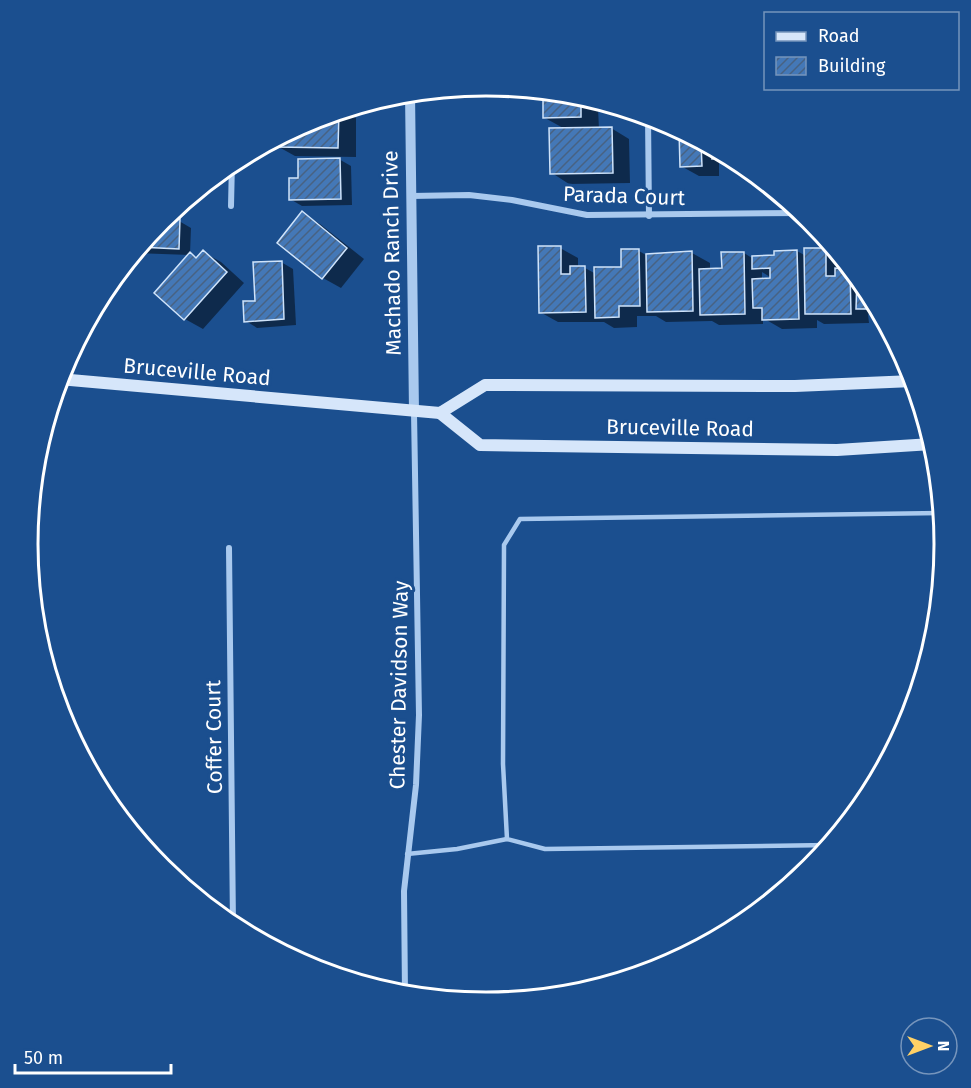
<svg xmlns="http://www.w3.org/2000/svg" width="971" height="1088" font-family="'Fira Sans',sans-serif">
	<defs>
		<pattern id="building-hatch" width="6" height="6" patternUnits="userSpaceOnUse" patternTransform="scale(1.5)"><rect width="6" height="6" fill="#4478b7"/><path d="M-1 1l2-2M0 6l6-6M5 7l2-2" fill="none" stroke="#486282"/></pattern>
	</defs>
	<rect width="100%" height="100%" fill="#1b4f8f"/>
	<g fill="#0007" fill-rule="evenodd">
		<polygon points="544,91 575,94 617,107 598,108 599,129 611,128 629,139 630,183 569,184 552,173 565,129 545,118"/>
		<polygon points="344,110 356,118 356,157 295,156 277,146 310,120"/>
		<polygon points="680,131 741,163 743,168 731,168 719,161 719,176 699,176 681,166"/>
		<polygon points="337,158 351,166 352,205 302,206 290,199 299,180"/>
		<polygon points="302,213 320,224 364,259 341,288 323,278 279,243"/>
		<polygon points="161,220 179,221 191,228 190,254 197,258 203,252 221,262 244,283 203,329 185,319 190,255 134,253"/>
		<path d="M560,248l18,10v10h7l11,6 27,-6 16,-17 7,4 46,-2 18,10v7l13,-1 21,-16 8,5 24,-1 21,-6 9,5 20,-7 15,9 3,11h6l17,21 15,28 -14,-4 1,9 -45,1 -7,-4v8l-35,1 -19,-11v6l-44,1 -7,-4 -46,1 -10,-6h-19v11l-23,1 -10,-6h-46l-18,-10zM762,272l13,8h-13z"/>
		<polygon points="281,262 293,269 296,325 257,328 246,321"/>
	</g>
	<g fill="url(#building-hatch)" stroke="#cfe3fa" stroke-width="1.5">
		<polygon points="543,91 587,98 581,98 581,117 543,118"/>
		<polygon points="339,112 338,148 275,147 275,139 310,120"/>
		<polygon points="612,127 613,173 550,174 549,128"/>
		<polygon points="679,130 704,144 701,144 702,166 680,167"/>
		<polygon points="712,147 725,155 725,158 712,159"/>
		<polygon points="340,158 341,199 289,200 289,178 298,178 298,159"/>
		<polygon points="302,211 347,248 322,279 277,243"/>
		<polygon points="163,219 180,219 179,249 139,247"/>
		<polygon points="538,246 561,246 561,274 570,274 570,266 585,266 586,312 539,313"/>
		<polygon points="804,248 826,248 826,276 835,276 835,268 850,269 851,314 805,314"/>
		<polygon points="621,249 639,249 640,306 619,306 619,317 595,318 594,267 621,267"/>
		<polygon points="203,250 227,272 184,320 154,293 190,252 196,258"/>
		<polygon points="797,250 799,319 762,320 762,308 753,308 752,279 770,278 770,268 752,269 752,256 774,255 774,251"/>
		<polygon points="692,251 693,311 647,312 646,254"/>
		<polygon points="721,252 744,252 745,314 700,315 699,269 722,268"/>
		<polygon points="282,261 284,319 244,322 243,301 255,301 253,262"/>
		<polygon points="857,277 867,290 877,309 856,309"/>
	</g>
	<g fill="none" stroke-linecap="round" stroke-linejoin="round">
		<g stroke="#a9c9ee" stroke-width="4.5">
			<polyline points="829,845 545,849 507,839 503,764 504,545 520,519 941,513"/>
			<polyline points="407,854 457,849 507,839"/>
		</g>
		<g stroke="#a9c9ee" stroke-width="6">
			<polyline points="648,116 649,216"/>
			<polyline points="411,196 469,195 512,200 587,215 802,213"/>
			<polyline points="231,206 232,162"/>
			<polyline points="229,548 233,926"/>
			<polyline points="405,995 404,891 416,785 419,715 414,412"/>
		</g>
		<polyline stroke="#a9c9ee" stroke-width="10" points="410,93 414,412"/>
		<g stroke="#d6e6fa" stroke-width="12">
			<polyline points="59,379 440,413 485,385 795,386 913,381"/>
			<polyline points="440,413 480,445 837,450 932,444"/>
		</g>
	</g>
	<g text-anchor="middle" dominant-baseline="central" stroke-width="6" stroke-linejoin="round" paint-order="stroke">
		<g font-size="21" fill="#fff" stroke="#1b4f8f">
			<text transform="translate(624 196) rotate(2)">Parada Court</text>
			<text transform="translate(392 253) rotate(-91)">Machado Ranch Drive</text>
			<text transform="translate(197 372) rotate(5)">Bruceville Road</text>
			<text transform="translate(680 428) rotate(1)">Bruceville Road</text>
			<text transform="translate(399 685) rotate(-89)">Chester Davidson Way</text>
			<text transform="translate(214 737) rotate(-91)">Coffer Court</text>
		</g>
	</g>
	<path d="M0 0H971V1088H0ZM38 544a448 448 0 1 1 896 0a448 448 0 1 1-896 0Z" fill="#1b4f8f" fill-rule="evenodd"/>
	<path fill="none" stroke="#fff" stroke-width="3" d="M38 544a448 448 0 1 1 896 0a448 448 0 1 1-896 0Z"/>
	<rect x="764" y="12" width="195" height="78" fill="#1b4f8f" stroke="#7695bc" stroke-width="1.5"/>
	<rect x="776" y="32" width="30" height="9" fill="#d6e6fa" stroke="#7695bc" stroke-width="1.5"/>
	<text x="818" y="42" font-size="18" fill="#ffffff">Road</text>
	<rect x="776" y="57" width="30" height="18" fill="url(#building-hatch)" stroke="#7695bc" stroke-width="1.5"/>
	<text x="818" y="72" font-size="18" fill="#ffffff">Building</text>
	<g transform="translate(929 1046) rotate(90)"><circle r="28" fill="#1b4f8f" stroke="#7695bc" stroke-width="1.5"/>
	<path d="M0-4.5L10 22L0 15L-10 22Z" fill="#ffd166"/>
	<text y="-9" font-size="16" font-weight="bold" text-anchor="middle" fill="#ffffff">N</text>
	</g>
	<path d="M15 1064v9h156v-9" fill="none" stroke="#ffffff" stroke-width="3"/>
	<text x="24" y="1064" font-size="18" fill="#ffffff" stroke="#1b4f8f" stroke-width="4.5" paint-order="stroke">50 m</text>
</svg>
